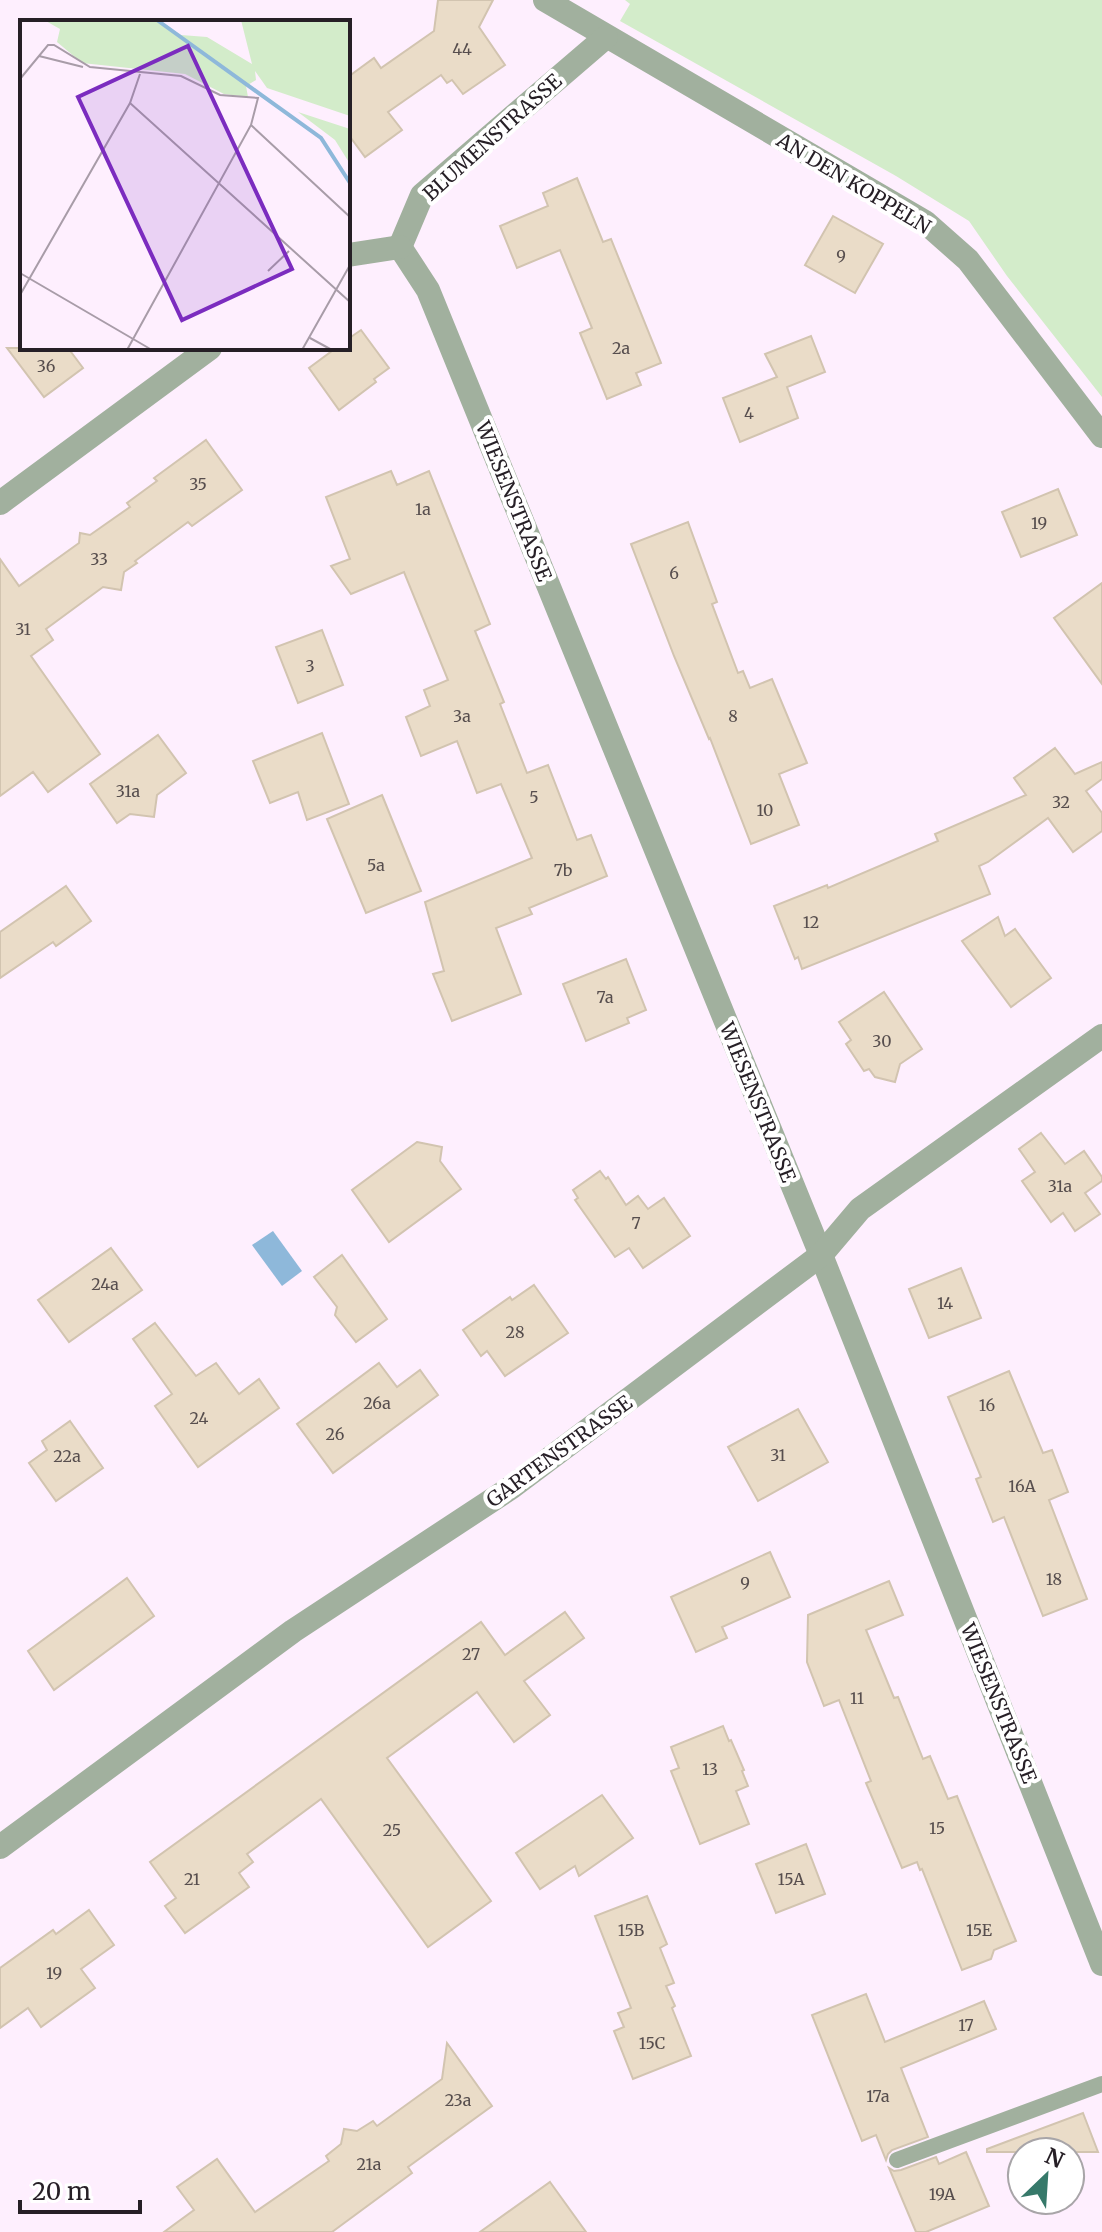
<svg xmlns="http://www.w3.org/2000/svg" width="1102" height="2232" font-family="Merriweather,serif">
	<rect width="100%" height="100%" fill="#feeffe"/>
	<polygon fill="#d3ecca" points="625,0 1102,0 1102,397 1007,276 969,221 896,176 620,21 630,4"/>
	<polygon fill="#8eb8da" points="273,1231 302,1271 282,1286 252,1245"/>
	<g fill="#eadcc8" stroke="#d2c4b0" stroke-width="2">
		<polygon points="438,0 493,0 479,27 505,65 463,94 452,80 447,83 441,75 388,112 402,130 365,157 348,134 348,77 374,58 381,68 434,31"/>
		<polygon points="577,178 603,242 611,239 661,363 636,373 641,385 607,399 580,333 592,328 560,250 517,268 500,226 548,206 543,193"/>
		<polygon points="833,216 883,244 855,293 805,265"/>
		<polygon points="361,330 389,368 374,379 376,382 339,410 309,368 336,348 348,348 348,339"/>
		<polygon points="811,336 825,372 787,387 798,418 740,442 723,398 777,377 765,354"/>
		<polygon points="7,348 68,348 83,368 44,397"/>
		<polygon points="206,440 242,490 192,526 188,522 135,561 137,563 124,572 121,590 103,587 46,629 53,640 31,656 100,754 48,792 33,772 0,796 0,559 19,586 79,543 80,533 90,535 130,507 127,503 157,481 154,478"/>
		<polygon points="391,471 397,485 429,471 490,624 475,631 504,702 500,704 527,773 548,765 577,840 591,835 607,876 529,908 532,914 496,928 521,994 452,1021 433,974 444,971 425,902 532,858 501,784 477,793 457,741 421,756 406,717 430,706 424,690 448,680 404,572 351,594 331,566 350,559 326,497"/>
		<polygon points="1058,489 1077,535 1021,557 1002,512"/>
		<polygon points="688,522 717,602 712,604 738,673 743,671 750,688 772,679 807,763 779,774 799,825 751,844 710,738 709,739 674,656 631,544"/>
		<polygon points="1102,583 1102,684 1054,618"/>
		<polygon points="322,630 343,685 298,703 276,647"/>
		<polygon points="322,733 349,804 307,820 298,792 270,803 253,761"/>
		<polygon points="158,735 186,773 157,795 154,817 130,814 117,823 90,784"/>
		<polygon points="1055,748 1075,774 1102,762 1102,779 1086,791 1102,813 1102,831 1073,852 1048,818 988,862 979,866 990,894 802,969 798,957 795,959 774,906 827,885 828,888 938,841 935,834 1026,795 1014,778"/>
		<polygon points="382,795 421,891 366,913 327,819"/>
		<polygon points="66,886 91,921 56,946 53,942 0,978 0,932"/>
		<polygon points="998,917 1005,936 1015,929 1051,978 1011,1007 962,941"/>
		<polygon points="626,959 646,1010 627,1018 629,1023 586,1041 563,984"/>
		<polygon points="884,992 922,1049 900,1064 895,1082 875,1077 869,1069 864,1071 846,1044 851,1040 839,1022"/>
		<polygon points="1041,1133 1065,1164 1084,1151 1102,1177 1102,1181 1085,1193 1100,1214 1075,1231 1063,1213 1051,1222 1022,1181 1035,1172 1019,1149"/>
		<polygon points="417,1142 442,1147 440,1161 461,1189 389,1242 352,1190"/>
		<polygon points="600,1171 606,1179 608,1177 626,1205 638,1196 648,1209 664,1198 690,1236 643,1268 629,1248 615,1257 575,1200 578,1198 573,1190"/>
		<polygon points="111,1248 142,1290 69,1342 38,1300"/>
		<polygon points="342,1255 387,1319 356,1342 335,1315 337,1307 314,1277"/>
		<polygon points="961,1268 981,1318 929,1338 909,1289"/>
		<polygon points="534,1285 568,1333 505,1376 487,1351 481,1356 463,1330 510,1297 512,1300"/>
		<polygon points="155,1323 196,1376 216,1363 239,1394 259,1379 279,1408 198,1467 155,1406 172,1394 133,1339"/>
		<polygon points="379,1363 397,1387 420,1370 438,1395 333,1473 297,1424"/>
		<polygon points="1009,1371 1043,1453 1052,1450 1068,1492 1049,1500 1087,1599 1043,1616 1004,1517 993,1522 976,1479 981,1477 948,1397"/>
		<polygon points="798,1409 828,1462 758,1501 728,1447"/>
		<polygon points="70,1421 103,1468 56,1501 29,1463 47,1450 42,1441"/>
		<polygon points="770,1552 790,1597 722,1627 727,1638 696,1652 671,1597"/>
		<polygon points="127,1578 154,1616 54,1690 28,1651"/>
		<polygon points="889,1581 903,1615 866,1630 894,1698 898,1697 923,1759 930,1756 948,1799 957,1796 1016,1941 994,1950 991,1959 962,1970 922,1869 920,1870 917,1862 902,1868 866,1783 871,1781 839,1700 824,1706 807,1662 808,1615"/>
		<polygon points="565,1612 584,1638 524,1681 550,1715 514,1742 477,1692 387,1758 491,1901 428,1947 321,1799 247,1854 253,1862 239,1873 249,1887 185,1933 165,1906 176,1898 150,1862 481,1622 505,1655"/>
		<polygon points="723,1726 729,1741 731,1740 744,1770 742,1771 748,1786 736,1791 749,1824 700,1844 671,1771 679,1768 671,1747"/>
		<polygon points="602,1795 633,1838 579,1876 575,1866 540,1889 516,1853"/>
		<polygon points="806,1844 825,1894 776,1913 756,1864"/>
		<polygon points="647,1896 667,1944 660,1948 674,1983 666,1986 675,2006 672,2008 691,2056 633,2079 614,2031 624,2027 618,2013 631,2008 595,1916"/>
		<polygon points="89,1910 114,1945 81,1969 95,1988 41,2027 28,2008 0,2028 0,1968 53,1930 56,1934"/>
		<polygon points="866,1994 885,2042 984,2001 996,2029 901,2068 928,2137 892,2150 888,2154 886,2160 876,2135 862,2141 812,2015"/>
		<polygon points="447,2043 492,2106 408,2167 412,2173 332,2232 164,2232 194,2210 177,2187 217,2159 255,2212 329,2161 326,2156 341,2144 344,2129 357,2131 373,2121 377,2126 442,2079"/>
		<polygon points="1083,2113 1098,2152 987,2152 987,2149"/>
		<polygon points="966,2152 989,2206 926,2232 916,2232 889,2168 894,2171 901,2170 936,2157 939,2164"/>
		<polygon points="550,2182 586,2232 480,2232"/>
	</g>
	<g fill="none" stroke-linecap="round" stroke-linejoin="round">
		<polyline stroke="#a1b09e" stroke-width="16" points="897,2160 1102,2084"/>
		<g stroke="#a1b09e" stroke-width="24">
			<polyline points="545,0 925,222 968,260 1102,436"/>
			<polyline points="400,247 428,290 821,1255 1102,1964"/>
			<polyline points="400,247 422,195 606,37"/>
			<polyline points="348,255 400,247"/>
			<polyline points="0,503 210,348"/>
			<polyline points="0,1847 293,1631 512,1487 821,1255 860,1209 1102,1036"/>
		</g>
	</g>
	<g text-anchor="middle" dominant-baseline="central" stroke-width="8" stroke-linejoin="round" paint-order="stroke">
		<g font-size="16" fill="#574e4e">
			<text x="462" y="49">44</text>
			<text x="841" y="256">9</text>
			<text x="621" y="348">2a</text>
			<text x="46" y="366">36</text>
			<text x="749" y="413">4</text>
			<text x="198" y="484">35</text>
			<text x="423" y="509">1a</text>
			<text x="1039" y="523">19</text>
			<text x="99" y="559">33</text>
			<text x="674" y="573">6</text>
			<text x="23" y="629">31</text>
			<text x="310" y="666">3</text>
			<text x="462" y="716">3a</text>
			<text x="733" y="716">8</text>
			<text x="128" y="791">31a</text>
			<text x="534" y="797">5</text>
			<text x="1061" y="802">32</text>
			<text x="765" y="810">10</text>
			<text x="376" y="865">5a</text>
			<text x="563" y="870">7b</text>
			<text x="811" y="922">12</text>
			<text x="605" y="997">7a</text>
			<text x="882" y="1041">30</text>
			<text x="1060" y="1186">31a</text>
			<text x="636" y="1223">7</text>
			<text x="105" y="1284">24a</text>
			<text x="945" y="1303">14</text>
			<text x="515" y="1332">28</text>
			<text x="377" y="1403">26a</text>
			<text x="987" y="1405">16</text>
			<text x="199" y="1418">24</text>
			<text x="335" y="1434">26</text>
			<text x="778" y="1455">31</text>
			<text x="67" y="1456">22a</text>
			<text x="1022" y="1486">16A</text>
			<text x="1054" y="1579">18</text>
			<text x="745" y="1583">9</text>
			<text x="471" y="1654">27</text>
			<text x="857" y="1698">11</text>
			<text x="710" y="1769">13</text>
			<text x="937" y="1828">15</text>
			<text x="392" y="1830">25</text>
			<text x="192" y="1879">21</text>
			<text x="791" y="1879">15A</text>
			<text x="631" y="1930">15B</text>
			<text x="979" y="1930">15E</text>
			<text x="54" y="1973">19</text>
			<text x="966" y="2025">17</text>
			<text x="652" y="2043">15C</text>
			<text x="878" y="2096">17a</text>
			<text x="458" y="2100">23a</text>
			<text x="369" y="2164">21a</text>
			<text x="942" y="2194">19A</text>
		</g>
		<g font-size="20" fill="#261f26" stroke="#fff">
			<text transform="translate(492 137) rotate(-42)">BLUMENSTRASSE</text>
			<text transform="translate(854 183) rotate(31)">AN DEN KOPPELN</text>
			<text transform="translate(514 501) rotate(68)">WIESENSTRASSE</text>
			<text transform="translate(758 1102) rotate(68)">WIESENSTRASSE</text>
			<text transform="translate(559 1451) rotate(-36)">GARTENSTRASSE</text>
			<text transform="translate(999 1703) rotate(68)">WIESENSTRASSE</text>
		</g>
	</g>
	<g transform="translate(20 20)">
		<rect width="330" height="330" fill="#feeffe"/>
		<path d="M24,0h112l25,15 26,2 45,27 -11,-44h109v96l-83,-28 -12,-17 1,9 -10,6 2,11 -24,-3 -39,-20 -103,-11 -25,-21 3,-13zM278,92l52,17v35l-15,-24z" fill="#d3ecca"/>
		<path fill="none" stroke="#8eb8da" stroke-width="4" d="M137,0l164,118 29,45"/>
		<path fill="none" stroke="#a89ca8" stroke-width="2" d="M19,36l44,11M0,59l28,-34h6l36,22 91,9 39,19 38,3 -7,27 -124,225M110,83l220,199M231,105l99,92M248,251l21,-20M0,253l132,77M0,275l110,-192 10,-29M290,318l22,12M282,330l48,-85"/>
		<path fill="#7b2cbf" fill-opacity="0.15" stroke="#7b2cbf" stroke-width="4" d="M168,26l104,223 -110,51 -104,-223z"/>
		<rect width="330" height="330" fill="none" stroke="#261f26" stroke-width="4"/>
	</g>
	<g transform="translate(1046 2176) rotate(25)"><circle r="38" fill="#ffffff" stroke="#a8a5a8" stroke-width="2"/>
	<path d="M0-6L14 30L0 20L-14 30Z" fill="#36796a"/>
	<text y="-12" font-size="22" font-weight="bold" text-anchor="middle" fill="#261f26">N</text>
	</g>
	<path d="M20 2200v12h120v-12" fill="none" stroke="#261f26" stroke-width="4"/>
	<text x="32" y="2200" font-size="24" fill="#261f26" stroke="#ffffff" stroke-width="6" paint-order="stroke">20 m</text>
</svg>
